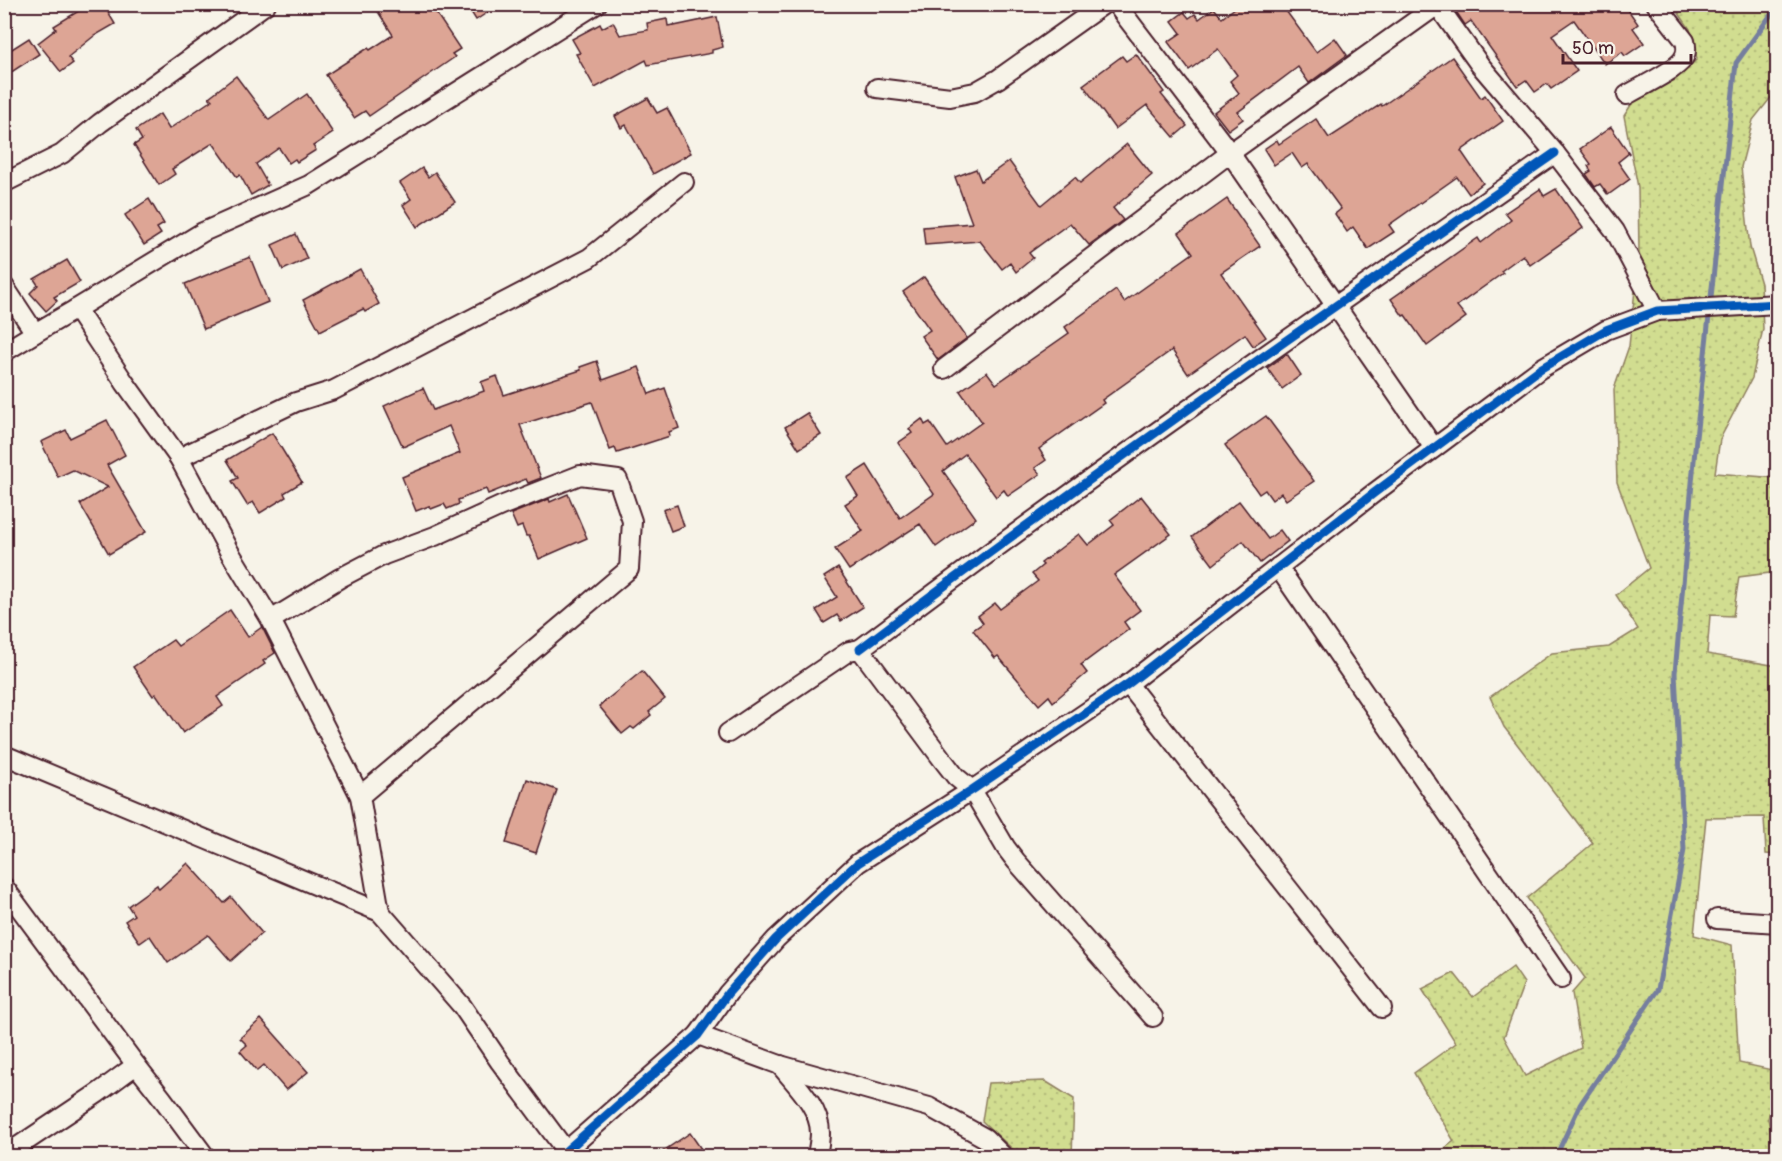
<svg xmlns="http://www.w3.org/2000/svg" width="1782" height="1161" font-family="Pangolin,sans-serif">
	<defs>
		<pattern id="grass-dots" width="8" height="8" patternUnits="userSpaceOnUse" patternTransform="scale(1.5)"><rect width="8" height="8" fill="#d1dd90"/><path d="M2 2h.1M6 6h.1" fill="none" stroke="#b5bd7c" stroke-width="1.8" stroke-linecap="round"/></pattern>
	</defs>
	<rect width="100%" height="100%" fill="#f7f3e8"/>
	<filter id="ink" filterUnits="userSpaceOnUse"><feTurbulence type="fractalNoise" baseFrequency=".0167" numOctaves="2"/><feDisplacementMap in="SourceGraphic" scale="12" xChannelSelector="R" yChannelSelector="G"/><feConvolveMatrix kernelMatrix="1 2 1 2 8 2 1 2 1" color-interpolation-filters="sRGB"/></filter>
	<g filter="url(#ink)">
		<g fill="url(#grass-dots)" stroke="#8e7e5e" stroke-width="1.5">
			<polygon points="1677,5 1777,5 1777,90 1753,120 1741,167 1750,247 1761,284 1763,329 1752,378 1720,439 1715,473 1777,478 1777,572 1739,577 1733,616 1710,615 1707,654 1777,666 1777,855 1766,854 1764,817 1706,818 1694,935 1732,945 1739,1063 1777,1071 1777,1080 1768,1119 1777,1156 1435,1156 1454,1141 1414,1073 1456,1043 1422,989 1454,973 1473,997 1513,967 1524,983 1504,1037 1525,1076 1581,1048 1572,993 1585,978 1527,898 1593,843 1504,727 1490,697 1552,653 1609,647 1638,629 1616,595 1649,568 1617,482 1614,389 1629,346 1639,252 1638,187 1624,116 1636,97 1675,80 1697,59 1690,29 1676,9"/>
			<polygon points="1045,1081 1074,1099 1072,1156 1020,1156 982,1121 988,1083"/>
		</g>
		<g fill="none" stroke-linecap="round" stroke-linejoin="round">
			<polyline stroke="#757e9e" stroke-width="5" points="1554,1156 1557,1154 1580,1105 1658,989 1684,850 1675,673 1696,438 1736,63 1773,12 1775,4"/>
		</g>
		<g fill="#dda595" stroke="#4a1f2b" stroke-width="1.5">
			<polygon points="90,4 103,4 115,24 94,36 68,57 73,63 61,72 38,43 56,29 54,26"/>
			<polygon points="373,4 430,4 460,49 452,54 455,57 369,116 365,111 354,118 326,75 368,48 370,50 393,35"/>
			<polygon points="466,4 500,4 476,20"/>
			<polygon points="1240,4 1281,4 1316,52 1335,38 1347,55 1309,83 1298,67 1238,112 1243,119 1228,130 1214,112 1239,93 1230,81 1237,75 1218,49 1189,70 1168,42 1181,33 1172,21 1184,12 1189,18 1195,14 1199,19 1214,8 1222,18"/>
			<polygon points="1451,4 1624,4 1638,24 1633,28 1644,43 1625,56 1622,52 1605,64 1574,20 1552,35 1577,71 1551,89 1547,84 1535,92 1526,80 1517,86 1471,21 1465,25"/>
			<polygon points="717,17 723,47 712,50 712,53 648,65 646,60 595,88 576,54 580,53 572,39 600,24 602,28 613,22 620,35 648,30 647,23 667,19 668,26 674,25 674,26"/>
			<polygon points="29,38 39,54 10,73 4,65 4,54"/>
			<polygon points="1136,54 1164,92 1161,94 1187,126 1174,137 1147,105 1115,129 1083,85 1122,56 1126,61"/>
			<polygon points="1452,57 1481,98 1485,95 1503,121 1461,151 1483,183 1469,194 1457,177 1389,225 1394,232 1368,249 1353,227 1347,232 1335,214 1341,209 1308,164 1302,168 1292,153 1274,165 1264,149 1277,140 1279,144 1316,119 1329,138 1381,104 1382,106"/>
			<polygon points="236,76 269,120 307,94 333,133 313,146 316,150 297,162 295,159 289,163 279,148 256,164 268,185 251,195 240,175 237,177 213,143 172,169 175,174 159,185 134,145 142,140 136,130 160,114 169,129 212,100 209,97"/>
			<polygon points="648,98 657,113 667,108 691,153 653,174 626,125 621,128 615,116"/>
			<polygon points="1611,127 1629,153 1618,162 1630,179 1608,195 1600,184 1595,187 1586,174 1591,171 1588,166 1591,164 1580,149"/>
			<polygon points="1127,144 1152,175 1113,208 1123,220 1089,245 1070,223 1029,253 1033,258 1016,272 1010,263 1002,269 980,241 925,245 923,227 972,223 955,177 976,169 981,181 1009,161 1041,205 1075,177 1080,183"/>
			<polygon points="422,168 428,177 435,172 455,202 417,227 403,205 411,199 400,183"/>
			<polygon points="1540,189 1544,196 1556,189 1583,228 1530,265 1523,255 1501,271 1503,273 1457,306 1466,317 1427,346 1405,315 1403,316 1391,299 1478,238 1481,243 1511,220 1505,213"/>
			<polygon points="149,199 164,224 157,228 161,234 144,245 125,215"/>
			<polygon points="1227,199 1260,246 1221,273 1266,337 1253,346 1245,334 1188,374 1172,350 1102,400 1104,403 1039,449 1046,460 1035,468 1040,474 1008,496 1004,490 996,497 965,454 943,471 976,518 936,547 920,524 849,570 835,549 863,531 845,504 858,496 847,478 867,465 900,518 934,494 898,443 912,433 909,429 922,419 925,425 930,422 947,447 982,422 960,391 987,372 996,384 1069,333 1065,327 1116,290 1124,302 1193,253 1179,233"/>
			<polygon points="296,234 307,259 283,270 272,245"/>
			<polygon points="250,257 268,302 204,329 185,284"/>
			<polygon points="67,260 80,282 54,297 57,301 46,311 30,293 38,285 34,279"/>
			<polygon points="360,269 379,304 365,312 363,309 320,331 303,300"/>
			<polygon points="924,277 967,338 938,360 921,336 930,330 903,292"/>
			<polygon points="1287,354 1301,375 1282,389 1267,368"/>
			<polygon points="597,361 603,380 639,367 649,394 665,388 679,428 669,432 670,436 617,453 615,448 610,450 592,402 520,425 541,478 528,483 526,479 488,494 486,489 458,500 459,504 447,509 444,504 431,509 429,506 416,511 402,477 460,453 449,426 403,447 384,406 423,388 433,410 484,391 481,382 497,376 504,395 581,370 580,367"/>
			<polygon points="807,413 821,435 799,449 785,427"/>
			<polygon points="1266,416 1314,481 1286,500 1281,493 1272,500 1265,490 1259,494 1225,445"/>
			<polygon points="107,420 125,455 107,465 146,532 109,554 80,504 108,487 73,470 58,477 41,442 66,430 70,438"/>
			<polygon points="272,433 302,482 284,493 286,497 260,513 253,502 247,505 232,481 238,478 227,460"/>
			<polygon points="568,494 587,538 539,559 529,536 526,536 522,526 517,528 511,514 549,499 550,502"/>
			<polygon points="1141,496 1171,534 1114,575 1140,610 1124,622 1129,629 1081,665 1087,673 1053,702 1049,696 1039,705 998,656 995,658 973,630 983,623 978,616 995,603 1000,609 1038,581 1032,574 1043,565 1041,563 1079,534 1088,545 1114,525 1110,520"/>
			<polygon points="1239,501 1268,539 1280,530 1288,541 1260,563 1243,541 1213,565 1192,537"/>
			<polygon points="677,505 684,526 671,531 663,510"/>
			<polygon points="838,568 863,607 841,621 837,615 824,623 816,610 837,597 824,577"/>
			<polygon points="230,610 248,637 262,627 275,653 263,661 265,664 217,697 223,706 183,733 156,694 153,696 133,667 173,640 178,646"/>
			<polygon points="642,671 665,699 649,712 651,715 634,729 631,727 622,734 599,706"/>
			<polygon points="527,779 557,790 536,853 506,843"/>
			<polygon points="188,863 224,903 231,897 262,933 231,961 208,935 168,963 150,936 140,943 125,921 134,915 128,906 157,885 159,889"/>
			<polygon points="261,1019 308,1072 286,1090 264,1065 257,1071 240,1051 247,1045 240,1038"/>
			<polygon points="690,1133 706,1156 656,1156"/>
		</g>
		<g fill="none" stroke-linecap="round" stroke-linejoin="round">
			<defs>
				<g id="minor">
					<polyline points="1116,4 1230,153 1434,448"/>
					<polyline points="1438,6 1480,65 1555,153 1615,231 1657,311"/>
					<polyline points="877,88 950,97 975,92 998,79 1104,4"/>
					<path d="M1627,95c13,-8 48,-24 56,-36 4,-6 4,-11 2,-18l-29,-37"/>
					<polyline points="4,183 62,154 100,123 266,4"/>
					<polyline points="4,286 35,333 76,309 125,383 179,458 229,551 271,620 360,796 380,912"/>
					<polyline points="76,309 203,232 309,185 597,4"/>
					<polyline points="4,352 35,333"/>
					<polyline points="944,369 1230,153 1439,4"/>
					<polyline points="179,458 296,402 334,390 589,258 684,182"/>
					<polyline points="1278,567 1561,979"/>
					<polyline points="271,620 340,578 384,555 435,536 501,506 580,475 618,480 632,521 629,569 360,796"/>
					<path d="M860,649c227,-172 461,-333 695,-496"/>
					<polyline points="1128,684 1382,1008"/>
					<polyline points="728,733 849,651 860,649 942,759 956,777 972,790 1006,848 1016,861 1153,1017"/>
					<polyline points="4,755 380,912 462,1006 500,1062 566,1151 568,1156"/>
					<polyline points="4,887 136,1065"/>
					<polyline points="1717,919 1778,923"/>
					<polyline points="698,1035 780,1065 929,1107 985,1138 1003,1156"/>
					<path d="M780,1065c15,19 40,42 40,68 0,8 -2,16 -3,23"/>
					<polyline points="566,1151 698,1035 728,993 776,939 858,863 972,790 1128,684 1374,493 1540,369 1606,330 1657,311 1778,304"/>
					<polyline points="4,1156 98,1093 136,1065 162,1098 205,1156"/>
				</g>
			</defs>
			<use href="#minor" stroke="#4a1f2b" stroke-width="22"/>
			<use href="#minor" stroke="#f7f3e8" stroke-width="18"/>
			<defs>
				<g id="cycleway">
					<path d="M860,649c227,-172 461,-333 695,-496"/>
					<polyline points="566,1151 698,1035 728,993 776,939 858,863 972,790 1128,684 1374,493 1540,369 1606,330 1657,311 1778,304"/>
				</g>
			</defs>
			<use href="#cycleway" stroke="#f7f3e8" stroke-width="13"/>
			<use href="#cycleway" stroke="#0057b8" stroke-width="9"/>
		</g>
	</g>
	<rect width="1782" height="1161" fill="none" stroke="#f7f3e8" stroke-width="24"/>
	<rect x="12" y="12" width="1758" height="1137" fill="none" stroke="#4a1f2b" stroke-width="2" filter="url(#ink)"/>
	<path d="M1563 54v9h128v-9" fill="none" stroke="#4a1f2b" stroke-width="3"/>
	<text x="1572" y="54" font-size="18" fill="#4a1f2b" stroke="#f7f3e8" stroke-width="4.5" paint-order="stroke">50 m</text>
</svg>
